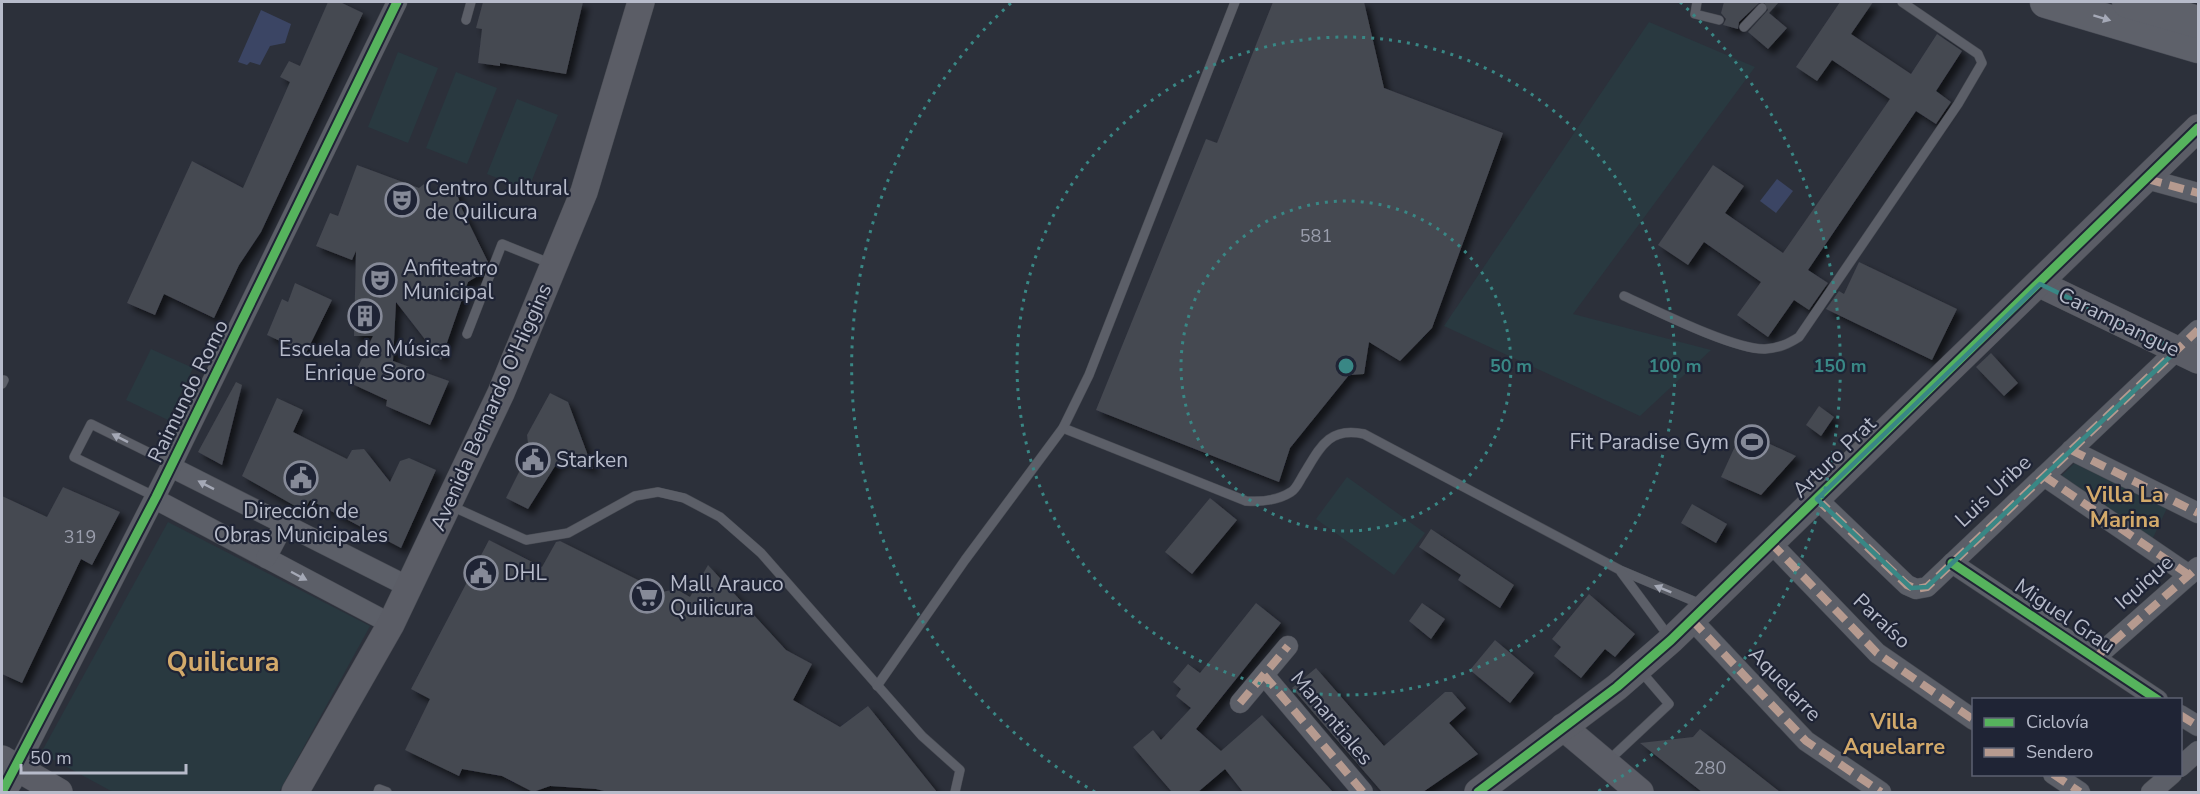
<svg xmlns="http://www.w3.org/2000/svg" width="2200" height="794" font-family="'Nunito Sans',sans-serif">
	<defs>
		<filter id="shadow"><feDropShadow dx="5.5" dy="5.5" stdDeviation="3" flood-color="#0009"/></filter>
	</defs>
	<rect width="100%" height="100%" fill="#2c303a"/>
	<g fill="#293940">
		<polygon points="1649,22 1755,67 1573,314 1711,350 1640,416 1444,326"/>
		<polygon points="398,52 438,68 408,143 368,127"/>
		<polygon points="456,72 497,88 467,164 426,148"/>
		<polygon points="517,99 558,115 528,190 487,174"/>
		<polygon points="151,349 193,368 168,420 126,400"/>
		<polygon points="2076,462 2167,508 2150,544 2058,479"/>
		<polygon points="1347,477 1425,533 1394,575 1316,519"/>
		<polygon points="168,522 370,626 279,792 113,792 41,753"/>
	</g>
	<g fill="#3b4564">
		<polygon points="261,10 291,24 285,43 270,46 260,65 250,62 247,65 238,62"/>
		<polygon points="1777,179 1793,191 1776,213 1760,201"/>
	</g>
	<g fill="#454851" filter="url(#shadow)">
		<polygon points="328,2 340,2 363,13 261,232 239,265 214,318 164,294 155,315 127,303 192,161 243,188 290,82 280,77 289,61 300,66"/>
		<polygon points="483,2 583,2 566,74 500,63 500,66 478,63 482,29 476,28"/>
		<polygon points="1273,2 1364,2 1384,88 1503,133 1432,328 1400,361 1369,342 1364,374 1349,375 1290,448 1279,482 1096,410 1206,139 1217,143"/>
		<polygon points="1724,2 1760,2 1739,22 1738,29 1723,25 1726,19 1721,13"/>
		<polygon points="1764,2 1779,2 1769,13 1787,28 1768,49 1748,32 1768,10"/>
		<polygon points="1840,2 1873,2 1851,34 1911,74 1937,34 1962,51 1936,91 1951,102 1936,124 1916,111 1808,270 1828,283 1809,310 1794,300 1768,337 1737,315 1761,282 1704,242 1688,265 1658,245 1713,165 1744,186 1725,213 1783,253 1890,99 1832,60 1817,81 1796,67"/>
		<polygon points="357,165 419,188 424,184 430,194 453,182 462,209 488,262 484,272 468,282 441,360 396,302 393,361 449,381 430,425 386,406 387,400 350,383 373,336 354,336 356,251 352,260 316,246 330,213 338,216"/>
		<polygon points="1859,262 1957,309 1932,360 1826,309 1839,291 1844,294"/>
		<polygon points="295,283 332,300 306,353 267,335 282,299 288,302"/>
		<polygon points="1991,353 2018,383 2004,396 1976,367"/>
		<polygon points="236,382 242,385 222,465 198,452"/>
		<polygon points="550,393 568,402 593,469 565,458 562,463 557,463 528,509 506,498 529,452 527,435"/>
		<polygon points="277,398 303,410 293,432 347,459 352,450 364,449 390,482 400,461 409,458 436,470 401,548 310,500 304,511 242,476"/>
		<polygon points="1819,406 1834,417 1821,436 1806,425"/>
		<polygon points="1742,431 1796,456 1761,495 1721,477"/>
		<polygon points="63,487 120,512 92,565 81,559 22,683 2,674 2,496 47,517"/>
		<polygon points="1210,498 1237,520 1192,574 1165,552"/>
		<polygon points="1692,504 1727,524 1716,543 1681,523"/>
		<polygon points="1431,529 1514,585 1500,608 1458,580 1461,575 1419,547"/>
		<polygon points="489,540 542,567 556,542 560,541 662,592 676,589 690,597 708,565 786,650 812,664 793,700 840,727 868,706 937,792 608,792 596,789 550,786 533,792 502,776 462,769 459,776 405,750 430,699 411,689"/>
		<polygon points="1589,594 1635,634 1615,657 1605,649 1581,678 1554,656 1561,647 1552,639"/>
		<polygon points="1256,603 1281,623 1196,729 1221,751 1262,715 1333,792 1243,792 1225,769 1198,792 1172,792 1133,747 1153,730 1161,740 1191,708 1176,696 1181,689 1173,682 1188,664 1200,673"/>
		<polygon points="1422,603 1445,619 1431,639 1409,621"/>
		<polygon points="1495,640 1534,673 1510,703 1470,670"/>
		<polygon points="1316,668 1384,746 1445,692 1452,692 1466,708 1449,723 1478,754 1423,792 1382,792 1292,688"/>
		<polygon points="1700,729 1780,792 1702,792 1640,743 1693,737"/>
	</g>
	<g fill="none" stroke-linecap="round" stroke-linejoin="round">
		<defs>
			<g id="lane">
				<polyline points="1697,2 1695,14 1719,20"/>
				<polyline points="466,20 471,2"/>
				<polyline points="1744,27 1762,8"/>
				<path d="M1624,296c31,14 110,54 141,53 14,-1 23,-5 34,-12l159,-233 24,-41 -4,-9 -76,-52"/>
				<polyline points="467,334 502,244 552,264"/>
				<polyline points="2,384 4,380"/>
				<path d="M1063,428l183,73c16,1 31,0 45,-9 5,-3 8,-10 11,-15 17,-27 25,-51 62,-43l256,136 83,35"/>
				<polyline points="156,497 74,457 91,424 172,464"/>
				<polyline points="449,505 526,540 568,533 635,496 658,492 684,498 720,517 761,553 922,736 960,770 955,792"/>
				<polyline points="1621,572 1670,638"/>
				<polyline points="877,686 965,560 1063,428 1089,375 1235,2"/>
				<polyline points="1607,762 1669,704 1639,669"/>
				<polyline points="378,792 379,789 387,792"/>
			</g>
			<g id="street">
				<polyline points="2147,179 2198,193"/>
				<polyline points="2071,450 2198,513"/>
				<polyline points="171,467 409,587"/>
				<polyline points="2044,476 2189,575"/>
				<polyline points="155,499 391,624"/>
				<polyline points="1817,499 1907,585 1916,589 1927,587 2198,330"/>
				<polyline points="1771,543 1877,653 1974,720"/>
				<polyline points="266,558 284,524"/>
				<polyline points="1952,563 2158,700"/>
				<polyline points="1692,620 1806,741 1881,792"/>
				<polyline points="2095,658 2198,567"/>
				<polyline points="1264,675 1363,792"/>
				<polyline points="1240,703 1288,646"/>
				<polyline points="2180,715 2198,726"/>
				<polyline points="2180,767 2198,751"/>
				<polyline points="17,768 172,464 397,2"/>
				<polyline points="2053,774 2080,792"/>
				<polyline points="2151,792 2172,774"/>
			</g>
			<g id="secondary">
				<polyline points="2040,284 2198,360"/>
				<polyline points="1563,727 1640,792"/>
				<polyline points="2,759 59,792"/>
				<polyline points="2,792 17,768"/>
				<polyline points="295,792 391,624 501,393 584,192 641,2"/>
				<polyline points="1478,792 1617,687 1671,640 2198,128"/>
			</g>
			<g id="primary">
				<polyline points="2046,2 2198,47"/>
				<polyline points="2128,2 2198,22"/>
			</g>
		</defs>
		<use href="#lane" stroke="#484b53" stroke-width="10"/>
		<use href="#street" stroke="#484b53" stroke-width="21"/>
		<use href="#secondary" stroke="#484b53" stroke-width="28"/>
		<use href="#primary" stroke="#4a4d57" stroke-width="33"/>
		<use href="#lane" stroke="#5c5f68" stroke-width="9"/>
		<use href="#street" stroke="#5c5f68" stroke-width="20"/>
		<use href="#secondary" stroke="#5b5d66" stroke-width="27"/>
		<use href="#primary" stroke="#5e616a" stroke-width="32"/>
		<g stroke="#b69a8f" stroke-width="8" stroke-dasharray="15 8" stroke-linecap="butt">
			<polyline points="2147,179 2198,193"/>
			<polyline points="2071,450 2198,513"/>
			<polyline points="2044,476 2189,575"/>
			<polyline points="1817,499 1907,585 1916,589 1927,587 2198,330"/>
			<polyline points="1771,543 1877,653 1974,720"/>
			<polyline points="1692,620 1806,741 1881,792"/>
			<polyline points="2095,658 2198,567"/>
			<polyline points="1264,675 1363,792"/>
			<polyline points="1240,703 1288,646"/>
			<polyline points="2180,715 2198,726"/>
			<polyline points="2053,774 2080,792"/>
		</g>
		<defs>
			<g id="cycleway">
				<polyline points="1952,563 2158,700"/>
				<polyline points="2,792 156,497 397,2"/>
				<polyline points="1478,792 1617,687 1671,640 2198,128"/>
			</g>
		</defs>
		<use href="#cycleway" stroke="#1f2435" stroke-width="13"/>
		<use href="#cycleway" stroke="#56b35d" stroke-width="9"/>
	</g>
	<defs><path id="oneway-solid" d="M-6-.8H1V-3.2L6.5 0L1 3.2V.8H-6Z" transform="scale(1.5)"/></defs>
	<use fill="#a5a9b7" href="#oneway-solid" transform="translate(2102 18) rotate(17)"/>
	<g fill="#a5a9b6">
		<use href="#oneway-solid" transform="translate(120 438) rotate(-153)"/>
		<use href="#oneway-solid" transform="translate(206 485) rotate(-153)"/>
		<use href="#oneway-solid" transform="translate(299 576) rotate(28)"/>
		<use href="#oneway-solid" transform="translate(1663 589) rotate(-158)"/>
	</g>
	<path fill="none" stroke="#398785" stroke-width="4.5" stroke-linejoin="round" d="M2040,284l137,66 -250,237 -16,1 -94,-89z"/>
	<g fill="none" stroke="#398785" stroke-width="3" stroke-dasharray="3 6">
		<circle cx="1346" cy="366" r="165"/>
		<circle cx="1346" cy="366" r="329"/>
		<path d="M1095 792A494 494 0 0 1 1012 2M1680 2A494 494 0 0 1 1597 792"/>
	</g>
	<defs>
		<symbol id="theatre-ring" viewBox="-11 -11 22 22"><circle r="9.5" fill="#1f2435" stroke="#868a98" stroke-width="1.5"/><path d="M-5-5.5Q0-4 5-5.5V0Q5 5 0 6Q-5 5-5 0ZM-3.3-2.5H-1v1.5H-3.3ZM1-2.5H3.3v1.5H1ZM-2.8 1Q0 5.5 2.8 1Z" fill="#868a98"/></symbol>
		<symbol id="building-ring" viewBox="-11 -11 22 22"><circle r="9.5" fill="#1f2435" stroke="#868a98" stroke-width="1.5"/><path d="M-4-6H4V6H1V3H-1V6H-4ZM-2.5-4.3h1.7v1.8h-1.7ZM.8-4.3h1.7v1.8H.8ZM-2.5-1h1.7V.8h-1.7ZM.8-1h1.7V.8H.8Z" fill="#868a98"/></symbol>
		<symbol id="stadium-ring" viewBox="-11 -11 22 22"><circle r="9.5" fill="#1f2435" stroke="#868a98" stroke-width="1.5"/><path d="M0-5a6.5 5 0 1 0 0 10a6.5 5 0 1 0 0-10ZM-3.5-1.8h7v3.6h-7Z" fill="#868a98"/></symbol>
		<symbol id="civic-ring" viewBox="-11 -11 22 22"><circle r="9.5" fill="#1f2435" stroke="#868a98" stroke-width="1.5"/><path d="M-.6-6.5H3V-4.5H.6V-3L4-1V1h2V6H-6V1h2V-1L-.6-3ZM-1.2 2.5V6h2.4V2.5Z" fill="#868a98"/></symbol>
		<symbol id="supermarket-ring" viewBox="-11 -11 22 22"><circle r="9.5" fill="#1f2435" stroke="#868a98" stroke-width="1.5"/><path d="M-6-5.5h2.5l.6 2H6L4.5 2H-2.5L-4.4-4H-6ZM-1.5 3.2a1.3 1.3 0 1 0 .1 0ZM3 3.2a1.3 1.3 0 1 0 .1 0Z" fill="#868a98"/></symbol>
	</defs>
	<g fill-rule="evenodd">
		<use href="#theatre-ring" x="383" y="181" width="38" height="38"/>
		<use href="#theatre-ring" x="361" y="261" width="38" height="38"/>
		<use href="#building-ring" x="346" y="297" width="38" height="38"/>
		<use href="#stadium-ring" x="1733" y="423" width="38" height="38"/>
		<use href="#civic-ring" x="514" y="441" width="38" height="38"/>
		<use href="#civic-ring" x="282" y="459" width="38" height="38"/>
		<use href="#civic-ring" x="462" y="554" width="38" height="38"/>
		<use href="#supermarket-ring" x="628" y="577" width="38" height="38"/>
	</g>
	<g text-anchor="middle" dominant-baseline="central" stroke-width="4.5" stroke-linejoin="round" paint-order="stroke">
		<g font-size="18" fill="#9a9eac">
			<text x="1316" y="236">581</text>
			<text x="80" y="537">319</text>
			<text x="1710" y="768">280</text>
		</g>
		<g font-size="21" fill="#b7bbca" stroke="#1f2435" text-anchor="start">
			<text x="425" y="188">Centro Cultural<tspan x="425" dy="24">de Quilicura</tspan></text>
			<text x="403" y="268">Anfiteatro<tspan x="403" dy="24">Municipal</tspan></text>
			<text x="365" y="349" text-anchor="middle">Escuela de Música<tspan x="365" dy="24">Enrique Soro</tspan></text>
			<text x="1729" y="442" text-anchor="end">Fit Paradise Gym</text>
			<text x="556" y="460">Starken</text>
			<text x="301" y="511" text-anchor="middle">Dirección de<tspan x="301" dy="24">Obras Municipales</tspan></text>
			<text x="504" y="573">DHL</text>
			<text x="670" y="584">Mall Arauco<tspan x="670" dy="24">Quilicura</tspan></text>
		</g>
		<g font-size="21" fill="#b7bbca" stroke="#1f2435">
			<text transform="translate(2119 322) rotate(26)">Carampangue</text>
			<text transform="translate(188 391) rotate(-64)">Raimundo Romo</text>
			<text transform="translate(491 407) rotate(-66)">Avenida Bernardo O'Higgins</text>
			<text transform="translate(1834 457) rotate(-44)">Arturo Prat</text>
			<text transform="translate(1993 491) rotate(-43)">Luis Uribe</text>
			<text transform="translate(2144 582) rotate(-42)">Iquique</text>
			<text transform="translate(2065 616) rotate(34)">Miguel Grau</text>
			<text transform="translate(1882 621) rotate(43)">Paraíso</text>
			<text transform="translate(1785 684) rotate(46)">Aquelarre</text>
			<text transform="translate(1332 718) rotate(50)">Manantiales</text>
		</g>
		<g font-size="22" font-weight="bold" fill="#d3aa6a" stroke="#1f2435">
			<text x="2125" y="495">Villa La<tspan x="2125" dy="25">Marina</tspan></text>
			<text x="1894" y="722">Villa<tspan x="1894" dy="25">Aquelarre</tspan></text>
		</g>
		<g font-size="27" font-weight="bold" fill="#d3aa6a" stroke="#1f2435">
			<text x="223" y="662">Quilicura</text>
		</g>
	</g>
	<circle cx="1346" cy="366" r="9" fill="#398785" stroke="#1f2435" stroke-width="3"/>
	<g font-size="18" text-anchor="middle" font-weight="bold" fill="#398785" stroke="#1f2435" stroke-width="4.5" stroke-linejoin="round" paint-order="stroke">
		<text x="1511" y="372">50 m</text>
		<text x="1675" y="372">100 m</text>
		<text x="1840" y="372">150 m</text>
	</g>
	<rect width="2200" height="794" fill="none" stroke="#b7bbca" stroke-width="6"/>
	<rect x="1972" y="698" width="210" height="78" fill="#1f2435" stroke="#5c6071" stroke-width="1.5"/>
	<rect x="1984" y="718" width="30" height="9" fill="#56b35d" stroke="#5c6071" stroke-width="1.5"/>
	<text x="2026" y="728" font-size="18" fill="#b7bbca">Ciclovía</text>
	<rect x="1984" y="748" width="30" height="9" fill="#b69a8f" stroke="#5c6071" stroke-width="1.5"/>
	<text x="2026" y="758" font-size="18" fill="#b7bbca">Sendero</text>
	<path d="M21 764v9h165v-9" fill="none" stroke="#b7bbca" stroke-width="3"/>
	<text x="30" y="764" font-size="18" fill="#b7bbca" stroke="#1f2435" stroke-width="4.5" paint-order="stroke">50 m</text>
</svg>
